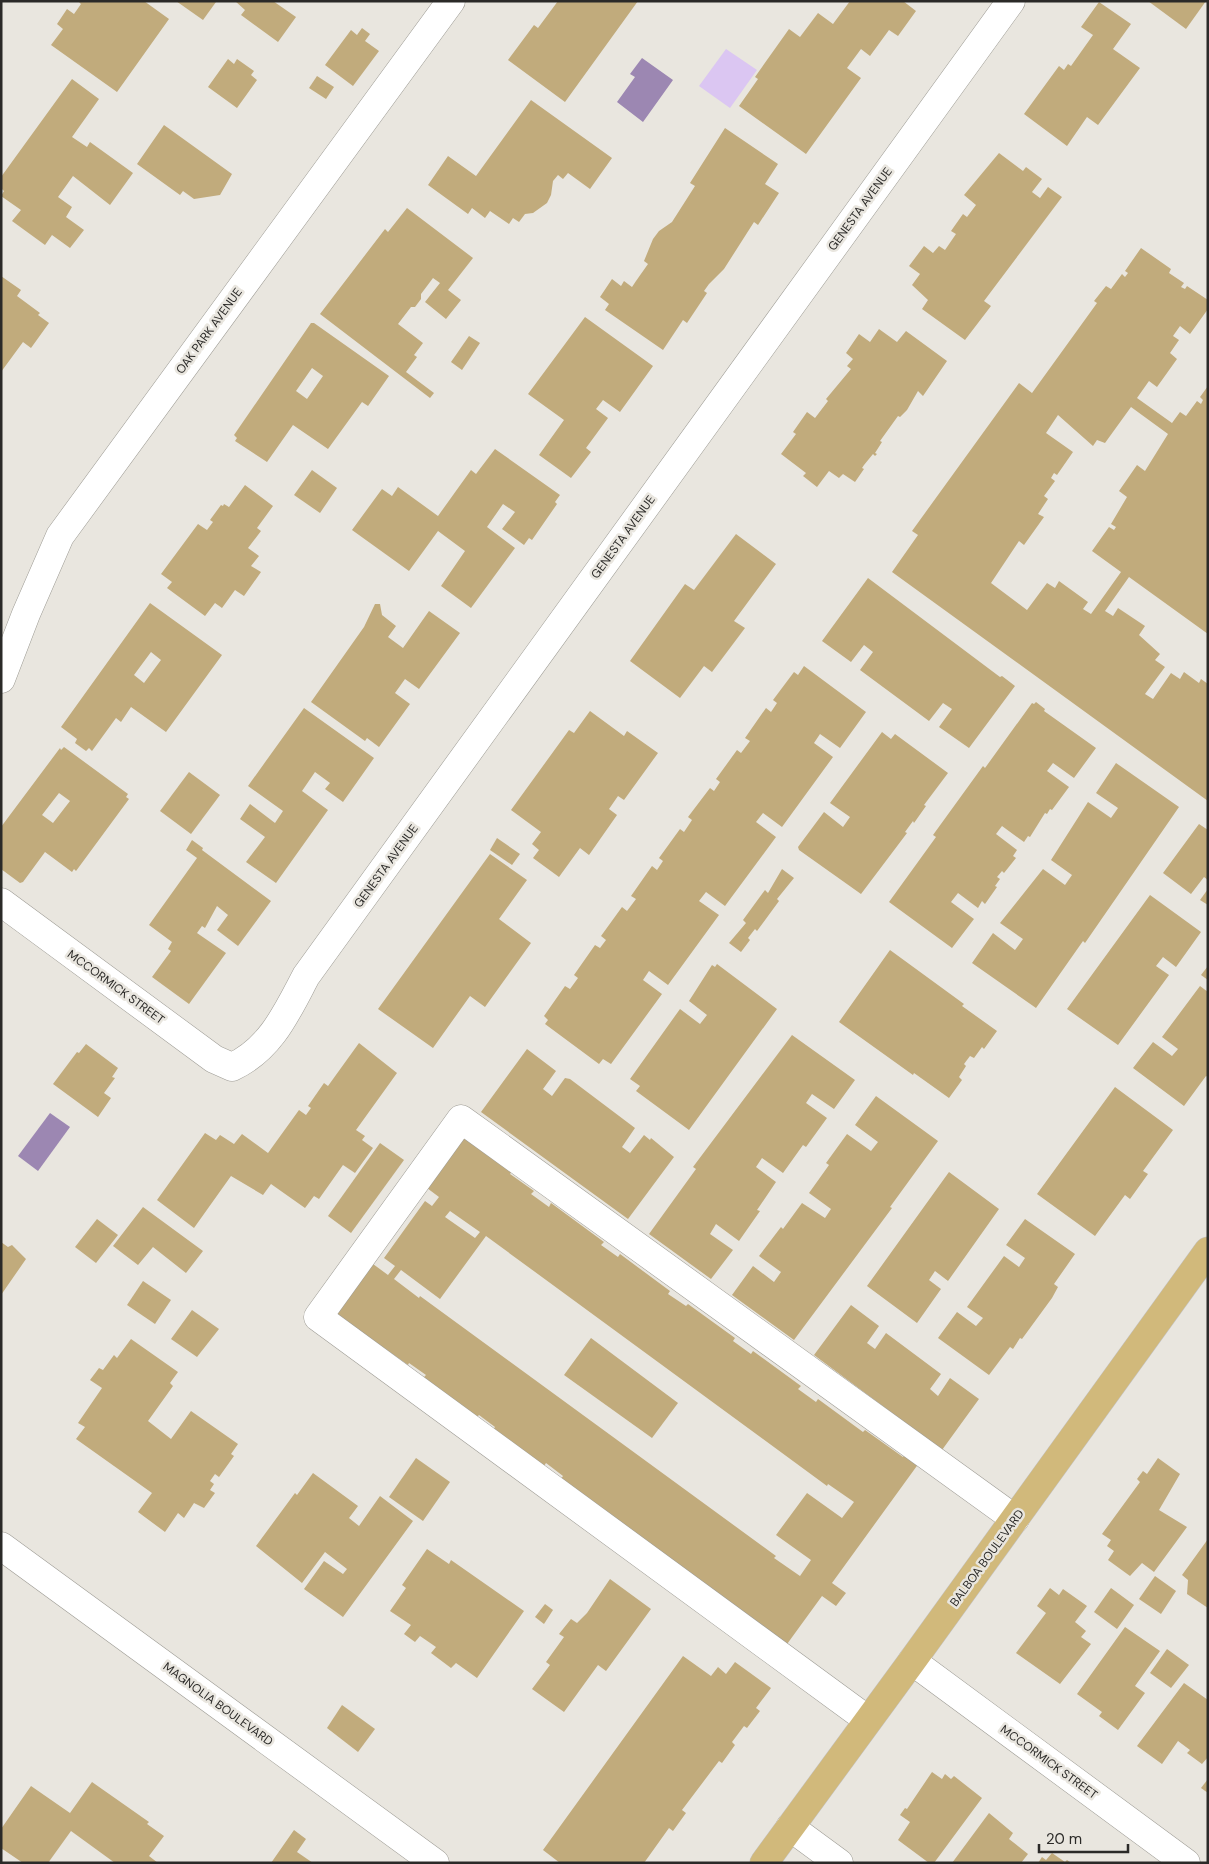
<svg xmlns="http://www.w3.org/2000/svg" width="1209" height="1864" font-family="'DM Sans',sans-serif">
	<rect width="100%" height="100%" fill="#e9e6df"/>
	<polygon fill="#dbc6f2" points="726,49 757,70 730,108 699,86"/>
	<g fill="#9c87b2">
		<polygon points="642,58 673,80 643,122 617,102 635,77 630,74"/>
		<polygon points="50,1113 70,1127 38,1171 18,1156"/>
	</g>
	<g fill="#c1ab7c" fill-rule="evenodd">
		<polygon points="78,1 144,1 169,19 117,92 51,45 63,29 57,24 67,9 74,14 81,4"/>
		<polygon points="176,1 215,1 216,2 203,20"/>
		<polygon points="235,1 273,1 296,17 278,42 241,15 245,10"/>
		<polygon points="558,1 638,1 565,102 508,60 534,25 538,28"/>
		<polygon points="850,1 903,1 916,11 898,36 889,30 870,56 861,49 847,68 861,78 806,154 739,106 758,79 755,77 789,29 800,37 818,13 833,24"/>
		<polygon points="1148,1 1206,1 1186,29"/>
		<polygon points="1099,2 1131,24 1113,49 1140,68 1098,125 1087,117 1067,146 1024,114 1059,66 1064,70 1068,64 1071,66 1093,35 1081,27"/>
		<polygon points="362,28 370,34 365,41 379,51 353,86 325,65 351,30 357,35"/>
		<polygon points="228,59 234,64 237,59 254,71 251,75 257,80 237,108 208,87"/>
		<polygon points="317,76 334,87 326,99 309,88"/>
		<polygon points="72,79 99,99 72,137 87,147 90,142 133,173 110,205 73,176 58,197 72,207 66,217 84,230 70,248 52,235 45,245 12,221 21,210 1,196 4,191 1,188 1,177"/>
		<polygon points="531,100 612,158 590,189 568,173 563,179 558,175 553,181 551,195 547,203 533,213 525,214 519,222 513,218 509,224 490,211 485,218 472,208 468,214 428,185 448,156 476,176"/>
		<polygon points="164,125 232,174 220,195 194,199 183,191 180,195 137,164"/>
		<polygon points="725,128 778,164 765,184 779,193 758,225 754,222 724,269 709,284 704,291 707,293 687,323 683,320 663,350 605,310 609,304 600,297 612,279 621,286 624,281 632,287 636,281 648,264 644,261 653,239 659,231 672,222 695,186 690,183"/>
		<polygon points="999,153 1023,171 1026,167 1042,179 1032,192 1040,198 1048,187 1062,197 984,301 991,306 965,340 922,309 928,300 912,285 920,274 909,266 924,246 933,253 939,246 945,250 956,234 951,231 963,214 967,217 976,205 964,195"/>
		<polygon points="407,208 473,258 448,290 461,300 446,319 425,302 440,283 433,278 421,294 421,299 415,307 411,307 398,324 423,343 414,355 417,357 406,372 434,393 430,398 320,314 385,229 388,232"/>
		<path d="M1141,248l30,21 -2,4 15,10 -3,4 4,2 2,-3 21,14v9l-18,25 -10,-8 -7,10 6,4 -9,13 7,6 -20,28 -8,-6 -12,17 35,25 8,-11 6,4 11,-15 4,3 2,-4 -3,-3 8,-11v248l-79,-57 -24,34 8,5 5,-8 27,18 -6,9 21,19 -5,6 10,7 -20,27 8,5 18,-26 9,6 4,-7 15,11 2,-4 7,5v117l-316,-229 26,-37 -6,-4 107,-148 13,10 65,-90 -3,-2 12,-15 5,3 11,-15 3,3 3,-4 -3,-2zM1131,407l37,27 -23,37 -8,-6 -18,26 8,6 -16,27 5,3 -2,3 -5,-3 -17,24 29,21 -30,42 -8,-5 5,-7 -29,-21 -4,7 -8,-5 -20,27 -36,-27 28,-42 5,4 20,-28 -6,-3 10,-15 -4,-3 11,-15 -4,-3 3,-5 3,2 16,-23 -27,-19 12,-18 35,31 4,-6 8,3z"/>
		<polygon points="1,276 21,290 17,296 40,313 38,315 49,323 31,348 23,342 1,372"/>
		<polygon points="585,317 653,366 620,412 603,400 596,409 608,418 586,448 591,452 571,478 539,455 564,420 528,394"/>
		<path d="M311,323h3l75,53 -21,30 -6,-4 -34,47 -35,-24 -26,37 -32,-21 2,-3 -3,-3zM312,368l11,8 -16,23 -11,-8z"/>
		<polygon points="879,329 897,342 906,331 947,361 923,396 918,391 907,410 900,417 898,416 880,441 882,442 875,453 877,454 875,456 873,454 864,465 862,468 864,469 855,482 843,474 839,478 829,471 817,487 803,476 806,473 781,454 796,434 793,432 807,412 815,418 828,401 826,399 851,369 847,366 853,359 846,353 859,334 870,342"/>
		<polygon points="469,336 480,343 462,370 451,362"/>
		<polygon points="495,449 560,495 555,502 557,504 532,540 529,538 524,545 502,529 515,512 503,504 487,527 515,548 471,608 441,586 465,551 438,531 409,571 352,530 382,489 392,496 398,487 438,516 471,470 476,474"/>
		<polygon points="312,470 337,488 320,513 294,495"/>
		<polygon points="245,485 273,506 257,528 261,531 248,548 259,556 251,566 261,572 244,596 235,590 222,608 215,603 205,616 167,588 172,582 161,574 198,524 207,530 213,522 210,520 221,505 223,506 224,504 229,507"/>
		<polygon points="736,534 776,564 734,621 745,628 712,672 704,666 680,698 630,661 685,584 694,590"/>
		<polygon points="868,578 1000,677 1002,676 1015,686 969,748 939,727 952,709 943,703 929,721 860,670 873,652 864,645 851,662 822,641"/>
		<path d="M150,603l72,52 -56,77 -35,-25 -10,15 -5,-4 -24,33 -3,-3 -3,3 -11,-8 2,-4 -16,-12zM151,652l10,8 -17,23 -10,-8z"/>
		<polygon points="375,604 380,604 382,615 396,626 388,637 403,648 429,611 460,633 419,689 405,679 395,693 410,704 379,747 367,738 365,741 311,702 364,627"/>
		<polygon points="804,666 866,712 840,748 820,734 814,743 833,757 782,827 763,813 756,822 776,837 725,906 706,892 699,901 719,915 668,985 649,971 643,980 662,994 611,1064 603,1059 599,1064 545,1024 548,1020 544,1016 565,986 570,989 578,978 574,975 595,945 600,948 606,940 601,936 622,907 627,911 636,899 631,896 652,866 657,870 663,861 659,858 680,829 684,832 692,820 688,817 710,788 714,791 720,782 716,779 737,750 741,753 750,741 745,738 766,708 771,712 777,703 773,700 794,672 798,675"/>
		<polygon points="1036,702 1045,709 1044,711 1096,748 1074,778 1053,763 1047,771 1069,787 1052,810 1050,809 1047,814 1045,813 1030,837 1028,836 1024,842 1002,826 996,834 1017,850 1013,856 1016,858 1004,873 1002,871 997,877 1000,879 995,886 997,887 985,904 982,901 978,908 958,893 951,902 974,919 952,948 889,902 936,837 933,835 983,766 985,768 1032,703 1034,704"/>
		<polygon points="304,708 374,758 343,802 325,789 330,783 315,772 302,791 328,810 276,883 246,862 265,837 240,819 250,804 275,823 283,811 248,786"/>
		<polygon points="590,711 624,736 627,731 658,753 624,800 618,796 609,809 617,815 589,855 580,848 559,877 533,858 539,850 532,844 541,832 511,810 569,730 574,733"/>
		<polygon points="882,732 891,739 895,734 948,773 924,805 926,806 914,823 913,821 905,832 907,833 861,894 799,850 798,847 824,812 843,827 850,817 830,803"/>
		<path d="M64,747l64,47 -2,3 3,2 -53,72 -2,-2 -2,3 -27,-20 -22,30 -3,1 -19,-14v-42l59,-79 1,2zM59,793l11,8 -17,22 -11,-8z"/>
		<polygon points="1116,763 1179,807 1085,943 1083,941 1036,1008 972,963 993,933 1015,950 1023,939 1000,923 1043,869 1065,885 1072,875 1051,860 1088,802 1111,818 1118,808 1096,793"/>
		<polygon points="189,772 220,795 191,834 160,811"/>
		<polygon points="1199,824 1208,830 1208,880 1204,877 1191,894 1163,873"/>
		<polygon points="497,838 520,854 512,865 490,850"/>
		<polygon points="192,840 203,848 202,850 271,901 238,946 217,930 228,915 217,906 205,928 202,926 197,933 226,953 189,1004 152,977 171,951 168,949 172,942 149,925 197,858 186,850"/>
		<polygon points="490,854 527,880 499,919 531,943 485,1007 470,996 433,1048 378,1009"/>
		<polygon points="782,869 794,878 777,899 779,901 757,931 755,929 748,938 750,940 741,952 729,943 746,923 743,920 765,890 768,893"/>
		<polygon points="1208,889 1208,905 1200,900"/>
		<polygon points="1150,895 1201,932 1176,967 1163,957 1156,966 1169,975 1118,1045 1067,1009"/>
		<polygon points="890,950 964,1004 962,1006 997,1031 984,1049 982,1047 974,1058 970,1056 964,1064 966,1066 959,1077 962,1080 949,1098 914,1073 913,1075 839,1022"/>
		<polygon points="717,964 777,1009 689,1130 636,1091 640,1086 630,1079 680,1009 700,1024 707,1015 689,1001 712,965 715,967"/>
		<polygon points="1208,966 1208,980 1201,975"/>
		<polygon points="1200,986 1208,992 1208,1077 1206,1076 1184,1106 1133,1068 1153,1042 1172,1056 1178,1049 1162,1037"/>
		<polygon points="792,1035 855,1080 834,1109 812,1094 806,1103 827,1118 806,1147 803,1145 783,1173 762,1158 756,1167 776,1182 757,1210 760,1211 739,1241 716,1224 710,1234 733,1250 711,1279 649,1234 696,1169 693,1167"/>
		<polygon points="359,1043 397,1073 356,1130 365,1136 362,1140 373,1148 355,1173 343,1165 319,1199 314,1196 305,1208 271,1184 263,1195 231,1176 194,1228 157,1200 205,1133 216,1140 220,1135 234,1144 242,1134 268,1153 299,1110 306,1115 311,1108 308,1106 324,1083 328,1086"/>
		<polygon points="86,1044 118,1068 112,1077 115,1078 104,1093 111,1098 98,1117 53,1084 77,1052 79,1053"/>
		<polygon points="527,1049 556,1071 543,1089 552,1096 565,1078 570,1079 635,1128 622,1147 630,1153 644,1135 650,1140 651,1138 674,1157 628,1219 481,1112"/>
		<polygon points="1115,1087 1173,1130 1143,1171 1148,1174 1130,1199 1125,1195 1095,1236 1037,1194"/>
		<polygon points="876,1096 938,1141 890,1207 892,1208 794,1340 732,1295 753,1266 774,1282 781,1272 759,1256 781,1227 783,1229 802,1203 825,1218 831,1209 809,1193 829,1165 826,1163 847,1134 871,1151 878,1142 855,1125"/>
		<path d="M467,1134l47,34 -4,6 24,17 -3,3 18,13 2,-4 53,39 -3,3 17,12 2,-3 50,37 -2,3 18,12 2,-2 47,34 -2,3 18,13 2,-3 48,35 -3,3 18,13 2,-3 45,33 2,-2 38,27 3,-4 13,10 -87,120 14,10 -10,13 -14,-10 -40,55 -221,-172 2,-3 -17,-13 -2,3 -51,-36 2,-3 -16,-12 -2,2 -54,-39 3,-3 -17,-12 -1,2 -24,-17 -4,5 -48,-34 41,-55 15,11 7,-9 -11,-8 41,-57 7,5 7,-9 -12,-9zM450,1211l30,21 -5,6 -30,-21zM486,1236l341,250 1,-2 26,18 -12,16 -35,-25 -31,42 35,25 -11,16 -26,-18 2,-2 -356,-260 -1,2 -25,-19 7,-9 39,29z"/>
		<polygon points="380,1143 404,1160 351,1233 328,1216"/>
		<polygon points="949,1172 999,1209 948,1281 935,1271 929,1280 941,1289 917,1323 867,1286"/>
		<polygon points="143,1207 203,1251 186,1273 153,1247 138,1265 113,1246"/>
		<polygon points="97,1219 118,1235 96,1263 75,1247"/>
		<polygon points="1025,1219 1075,1254 1054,1284 1058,1287 1052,1298 1022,1339 1020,1338 1013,1349 1010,1347 989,1375 938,1338 957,1312 976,1326 983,1318 967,1307 1004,1256 1019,1267 1025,1258 1006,1245"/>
		<polygon points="1,1242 8,1247 12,1245 26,1259 1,1295"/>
		<polygon points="143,1281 171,1300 155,1324 127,1305"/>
		<polygon points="851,1305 879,1326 867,1343 875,1349 886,1333 941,1374 930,1389 938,1396 950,1378 979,1399 942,1450 814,1355"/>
		<polygon points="192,1310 219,1329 197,1357 171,1339"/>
		<polygon points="591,1338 678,1403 652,1438 564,1375"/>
		<polygon points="131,1339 178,1372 170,1383 173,1386 148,1421 171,1439 191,1411 238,1444 231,1454 234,1456 219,1477 215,1474 210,1481 214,1484 210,1490 215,1493 204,1508 194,1503 184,1518 178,1513 165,1532 138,1512 152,1493 76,1439 85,1427 78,1423 102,1388 90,1380 99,1368 103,1370 114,1355 117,1358"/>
		<polygon points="416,1458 450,1482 423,1521 389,1497"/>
		<polygon points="1158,1458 1180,1474 1159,1510 1187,1527 1154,1572 1142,1563 1130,1576 1108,1560 1114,1551 1107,1546 1111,1540 1102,1534 1140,1482 1137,1479 1143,1471 1147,1474"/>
		<polygon points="313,1473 358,1506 349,1518 359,1526 380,1496 413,1521 343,1617 304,1589 324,1561 343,1574 347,1569 325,1552 302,1583 256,1546 295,1493 297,1495"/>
		<polygon points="1208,1539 1208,1608 1187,1594 1188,1580 1182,1575"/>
		<polygon points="427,1549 449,1564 451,1560 524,1611 477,1678 456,1663 451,1668 431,1653 436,1647 420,1636 415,1642 404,1634 411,1625 390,1611 406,1588 402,1585"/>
		<polygon points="1155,1576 1176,1591 1161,1614 1139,1599"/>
		<polygon points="610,1579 651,1609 606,1671 598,1665 564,1712 532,1689 550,1665 546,1662 564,1637 559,1634 571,1619 577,1623 587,1613"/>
		<polygon points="1050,1588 1059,1595 1063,1589 1087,1606 1075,1622 1086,1631 1081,1637 1091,1644 1060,1684 1016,1653 1046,1613 1037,1606"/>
		<polygon points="1111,1588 1134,1605 1117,1629 1094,1612"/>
		<polygon points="545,1604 553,1610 544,1624 535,1617"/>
		<polygon points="1125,1627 1160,1651 1135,1686 1145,1693 1118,1730 1099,1716 1102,1712 1077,1694"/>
		<polygon points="1167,1649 1189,1665 1171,1688 1150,1673"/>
		<polygon points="683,1656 711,1676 718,1667 726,1674 735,1662 771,1688 756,1708 760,1711 747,1728 744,1726 732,1742 735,1745 722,1763 719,1761 682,1810 686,1813 673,1831 669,1828 644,1863 560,1863 543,1850"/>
		<polygon points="1184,1683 1208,1700 1208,1757 1202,1764 1187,1753 1190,1750 1178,1741 1162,1764 1137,1746"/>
		<polygon points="342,1705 375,1729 358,1752 327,1728"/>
		<polygon points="932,1772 942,1779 945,1774 951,1779 954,1776 982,1798 934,1863 929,1863 898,1840 910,1822 900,1815 905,1808 907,1809"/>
		<polygon points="1208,1779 1208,1793 1201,1788"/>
		<polygon points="92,1782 149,1822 147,1824 164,1836 149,1856 158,1863 115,1863 71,1831 48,1863 23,1863 1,1848 1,1829 31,1786 70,1813"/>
		<polygon points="989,1813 1013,1833 1009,1839 1028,1854 1021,1863 952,1863"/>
		<polygon points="294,1830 306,1839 297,1852 313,1863 271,1863"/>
		<polygon points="1052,1853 1065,1862 1067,1860 1071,1863 1038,1863 1042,1857 1046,1860"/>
	</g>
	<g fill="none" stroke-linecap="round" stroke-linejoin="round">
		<defs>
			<g id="minor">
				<polyline points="1,679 26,614 60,536 451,1"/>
				<path d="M1,902l213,157 18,8c39,-18 55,-55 74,-91l705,-975"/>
				<polyline points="1,1546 435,1863"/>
				<polyline points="912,1661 1186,1863"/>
				<polyline points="868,1720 318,1317 461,1119 1015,1519"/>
				<polyline points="790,1827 839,1863"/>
			</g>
			<polyline id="major" points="764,1863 912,1661 1208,1251"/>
		</defs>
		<use href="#minor" stroke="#9e9c95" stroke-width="29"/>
		<use href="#major" stroke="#c4c3c3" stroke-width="29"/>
		<use href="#minor" stroke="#fff" stroke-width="28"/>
		<use href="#major" stroke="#d1b97b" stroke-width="28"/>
	</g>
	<g text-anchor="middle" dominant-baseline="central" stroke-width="5" stroke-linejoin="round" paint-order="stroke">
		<g font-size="12" fill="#2b2a28" stroke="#e9e6df">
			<text transform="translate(860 209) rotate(-54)">GENESTA AVENUE</text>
			<text transform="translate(209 331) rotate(-54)">OAK PARK AVENUE</text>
			<text transform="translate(623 537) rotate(-54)">GENESTA AVENUE</text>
			<text transform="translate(386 866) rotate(-54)">GENESTA AVENUE</text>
			<text transform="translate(116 987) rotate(36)">MCCORMICK STREET</text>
			<text transform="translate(987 1558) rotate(-54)">BALBOA BOULEVARD</text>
			<text transform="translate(218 1704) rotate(36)">MAGNOLIA BOULEVARD</text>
			<text transform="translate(1049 1762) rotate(36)">MCCORMICK STREET</text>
		</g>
	</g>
	<rect width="1209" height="1864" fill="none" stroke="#2b2a28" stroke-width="5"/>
	<path d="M1039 1844v8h89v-8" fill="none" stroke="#2b2a28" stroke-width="2.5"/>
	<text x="1046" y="1844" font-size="15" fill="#2b2a28" stroke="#e9e6df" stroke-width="4" paint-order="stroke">20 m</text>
</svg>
